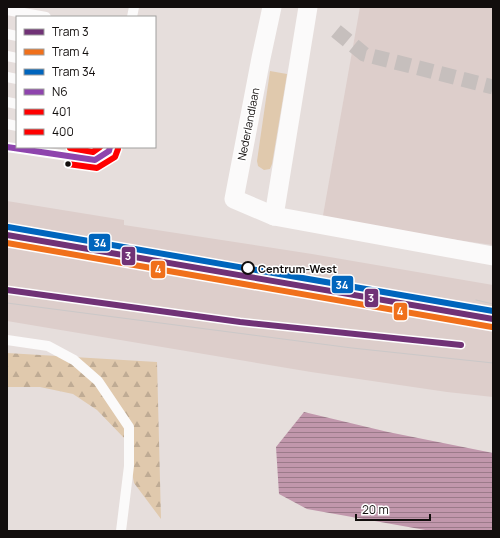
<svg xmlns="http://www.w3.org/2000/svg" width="500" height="538" font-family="Manrope,sans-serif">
	<defs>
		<pattern id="forest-firs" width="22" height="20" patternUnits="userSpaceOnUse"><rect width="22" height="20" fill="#e0c9ad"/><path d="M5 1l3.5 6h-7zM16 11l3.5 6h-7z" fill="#bfab94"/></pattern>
		<pattern id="water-rules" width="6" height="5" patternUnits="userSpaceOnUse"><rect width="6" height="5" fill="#c197ac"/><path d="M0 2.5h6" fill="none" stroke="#9b7a8a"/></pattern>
	</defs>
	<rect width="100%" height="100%" fill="#e6dedc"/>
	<g fill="#ddcecb">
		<polygon points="360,7 493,7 493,245 322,221"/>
		<polygon points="7,201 124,220 124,225 312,254 493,285 493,397 447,392 311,372 7,321"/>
	</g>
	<polygon fill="#e0c9ad" points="270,71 287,74 272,164 270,169 264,170 258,166 257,161"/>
	<polygon fill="url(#forest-firs)" points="7,353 157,362 161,519 134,483 126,440 97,410 73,394 40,387 7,387"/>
	<polygon fill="url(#water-rules)" points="304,412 388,432 493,453 493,531 431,531 307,509 279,494 276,447"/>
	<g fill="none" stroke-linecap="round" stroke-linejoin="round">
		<polyline stroke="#c6bfbd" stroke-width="15" stroke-dasharray="15 8" stroke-linecap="butt" points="336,31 364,54 493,87"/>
		<g stroke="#fbfafa" stroke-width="10">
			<polyline points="7,10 46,17"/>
			<polyline points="132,17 134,7"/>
			<polyline points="7,34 17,36"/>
			<polyline points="7,56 17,58"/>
			<polyline points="7,77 17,79"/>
			<polyline points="7,102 17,104"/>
			<polyline points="7,124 17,126"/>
			<polyline points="7,147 95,160 109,151 110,147"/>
			<polyline points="7,340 48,346 74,360 98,381 129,427 129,466 121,531"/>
		</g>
		<g stroke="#fbfafa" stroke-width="19">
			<polyline points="272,7 261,58 234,199 274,216 493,256"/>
			<polyline points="274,216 308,7"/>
		</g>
		<g stroke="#cbc8c8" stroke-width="1">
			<polyline points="476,300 493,304"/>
			<polyline points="7,303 352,348 493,363"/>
			<polyline points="478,317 493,320"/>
		</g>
		<defs>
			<polyline id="bus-1" points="7,147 95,160 109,151 110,147"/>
			<polyline id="bus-2" points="68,164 97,168 115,157 118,149"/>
			<polyline id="bus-3" points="70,148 93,152 100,147"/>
		</defs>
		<use href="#bus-1" stroke="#fff" stroke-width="9"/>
		<use href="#bus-2" stroke="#fff" stroke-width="9"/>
		<use href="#bus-3" stroke="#fff" stroke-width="9"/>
		<use href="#bus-1" stroke="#8e44ad" stroke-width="6"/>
		<use href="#bus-2" stroke="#f00" stroke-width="6"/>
		<use href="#bus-3" stroke="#f00" stroke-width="6"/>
		<defs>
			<g id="tram-1">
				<polyline points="7,235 493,319"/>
				<polyline points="7,290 240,322 461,345"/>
			</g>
			<polyline id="tram-2" points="7,243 492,327"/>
			<polyline id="tram-3" points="8,227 493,311"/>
		</defs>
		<use href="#tram-1" stroke="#fff" stroke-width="9"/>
		<use href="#tram-2" stroke="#fff" stroke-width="9"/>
		<use href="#tram-3" stroke="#fff" stroke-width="9"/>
		<use href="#tram-1" stroke="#703276" stroke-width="6"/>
		<use href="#tram-2" stroke="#f0701b" stroke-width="6"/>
		<use href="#tram-3" stroke="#0065bd" stroke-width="6"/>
	</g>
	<circle fill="#120e0d" stroke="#fff" stroke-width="1.5" cx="68" cy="164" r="3.5"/>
	<circle fill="#fff" stroke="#120e0d" stroke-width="2" cx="248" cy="268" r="6"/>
	<g text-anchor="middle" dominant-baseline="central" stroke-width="3" stroke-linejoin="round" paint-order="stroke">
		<g font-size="11" fill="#120e0d" stroke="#fff">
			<text transform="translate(248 124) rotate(-79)">Nederlandlaan</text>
		</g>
		<g font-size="11" font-weight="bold" fill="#120e0d" stroke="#fff" text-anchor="start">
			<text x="258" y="268">Centrum-West</text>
		</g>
	</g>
	<g stroke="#fff" stroke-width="1.5">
		<rect x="88" y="233" width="23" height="19" rx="4" fill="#0065bd"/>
		<rect x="121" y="246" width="15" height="20" rx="4" fill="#703276"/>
		<rect x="150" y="260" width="16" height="19" rx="4" fill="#f0701b"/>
		<rect x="331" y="275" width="23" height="19" rx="4" fill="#0065bd"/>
		<rect x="364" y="288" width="15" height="20" rx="4" fill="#703276"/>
		<rect x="393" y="302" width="15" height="19" rx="4" fill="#f0701b"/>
	</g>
	<g font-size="11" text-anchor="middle" font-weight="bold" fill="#fff">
		<text x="100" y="247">34</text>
		<text x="128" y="260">3</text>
		<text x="158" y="273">4</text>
		<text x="342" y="289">34</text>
		<text x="371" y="302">3</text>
		<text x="400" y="315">4</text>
	</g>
	<rect width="500" height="538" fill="none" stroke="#120e0d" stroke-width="16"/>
	<rect x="16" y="16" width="140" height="132" fill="#ffffff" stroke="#a09f9e"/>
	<rect x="24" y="29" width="20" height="6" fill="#703276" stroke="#a09f9e"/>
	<text x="52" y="36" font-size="12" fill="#120e0d">Tram 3</text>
	<rect x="24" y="49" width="20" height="6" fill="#f0701b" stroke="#a09f9e"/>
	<text x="52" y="56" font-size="12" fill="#120e0d">Tram 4</text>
	<rect x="24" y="69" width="20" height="6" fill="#0065bd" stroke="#a09f9e"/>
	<text x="52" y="76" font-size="12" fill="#120e0d">Tram 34</text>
	<rect x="24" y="89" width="20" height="6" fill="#8e44ad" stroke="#a09f9e"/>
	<text x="52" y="96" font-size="12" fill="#120e0d">N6</text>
	<rect x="24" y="109" width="20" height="6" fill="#ff0000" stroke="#a09f9e"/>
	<text x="52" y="116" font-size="12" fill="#120e0d">401</text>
	<rect x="24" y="129" width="20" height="6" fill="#ff0000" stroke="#a09f9e"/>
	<text x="52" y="136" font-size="12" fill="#120e0d">400</text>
	<path d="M356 514v6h74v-6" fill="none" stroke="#120e0d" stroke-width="2"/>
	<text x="362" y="514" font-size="12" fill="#120e0d" stroke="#ffffff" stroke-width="3" paint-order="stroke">20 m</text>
</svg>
